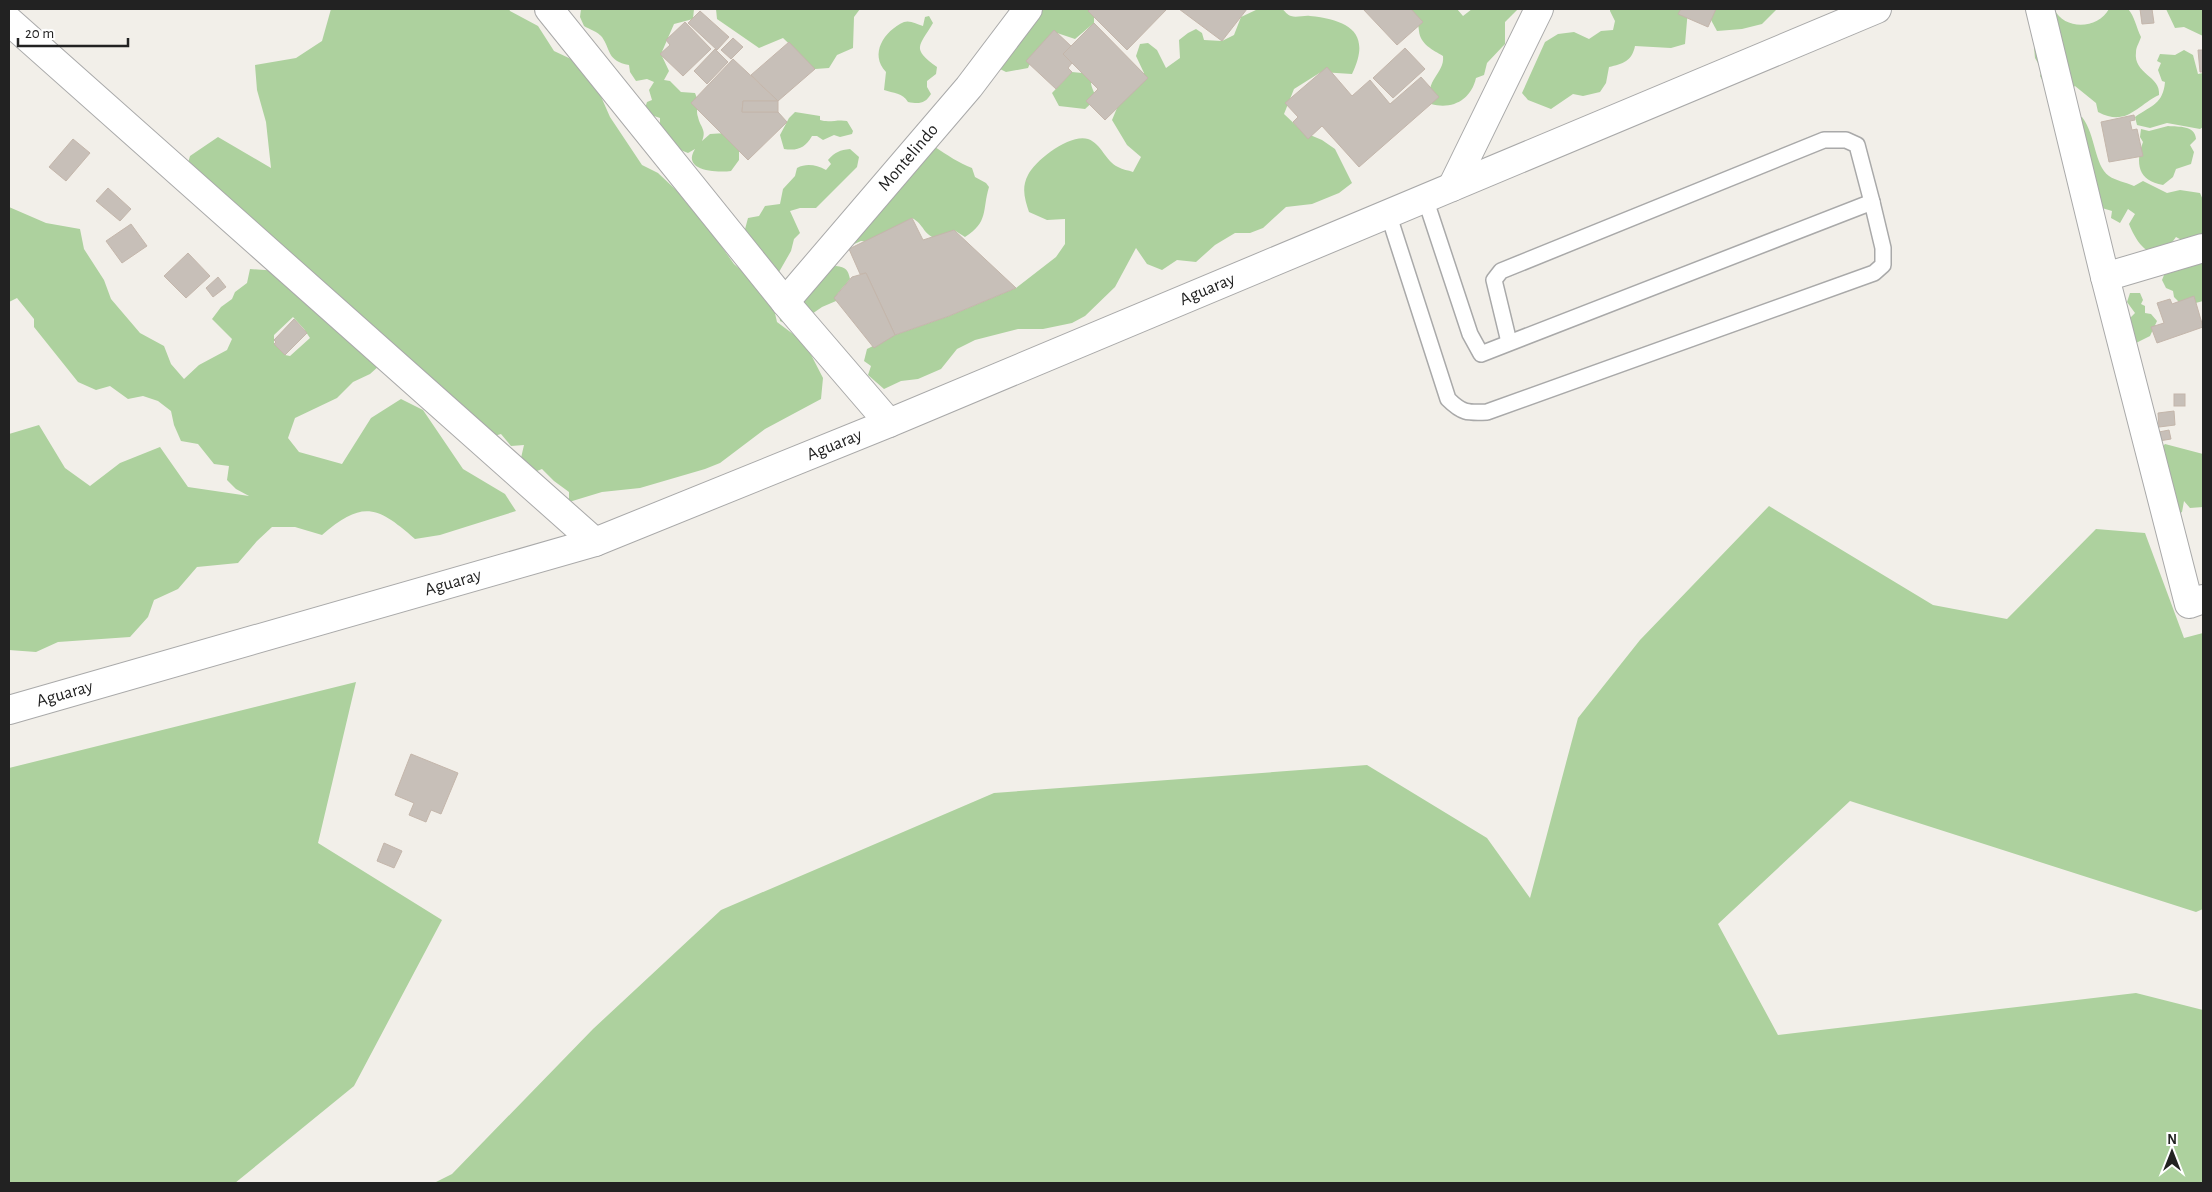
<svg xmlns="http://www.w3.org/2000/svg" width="2212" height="1192" font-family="'Alegreya Sans',sans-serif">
	<rect width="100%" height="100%" fill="#f2efe9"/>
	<g fill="#add19e" fill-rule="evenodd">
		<polygon points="331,9 509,9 510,11 538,26 554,51 588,67 610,117 642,165 658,173 693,206 734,264 765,291 774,309 777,322 805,343 823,378 821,399 765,429 720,463 705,469 640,488 602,492 569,502 569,492 554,481 542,469 532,473 521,458 524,445 511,446 501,434 484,439 444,405 442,386 425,381 186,170 190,156 218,137 271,168 266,122 257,90 255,65 296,58 322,41"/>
		<path d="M581,9h113l-1,10 -19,5 -13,30 8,17 -5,9 6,1 11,11 14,1c6,14 0,14 3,24 2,10 9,13 4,24l8,-7 16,-1 13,13v14l-8,11c-14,2 -50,0 -36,-22l-7,4 -10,-4 -18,-24v-7l-12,-4 -3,-6 2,-6 5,-2 -3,-10 5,-8 -7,-3 -11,2 -6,-9 -1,-7c-22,-4 -18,-15 -27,-28 -4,-5 -13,-8 -18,-11l-4,-9z"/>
		<polygon points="716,9 860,9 854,17 853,48 837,55 829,68 815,69 783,38 759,48 717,19"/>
		<polygon points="1015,9 1096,9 1094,16 1094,23 1075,39 1057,33 1046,39 1042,48 1035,52 1028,68 1006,72 992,65"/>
		<path d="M1258,9c7,0 17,-2 24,0 3,2 5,6 9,7 5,2 14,-1 19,0 39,4 62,17 42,58l-31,-2 -27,17 -10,25 19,18 19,8 13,9 17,34 -13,10 -27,11 -26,3 -23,21 -13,5h-15l-20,12 -19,17 -19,-2 -15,10 -15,-6 -11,-16 -21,39 -30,29 -13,7 -29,6h-25l-43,11 -18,9 -16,20 -23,10 -17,2 -17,8 -16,-14 3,-9 -7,-5 3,-12 28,-14 54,-19 67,-28 40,-31 9,-13v-25l-18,1 -18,-8c-4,-12 -8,-24 -1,-37 7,-15 43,-42 60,-36 14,5 17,22 30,28 5,3 10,3 15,5l8,-15 -14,-12 -15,-25 13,-31 19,-16 -8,-17 4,-12 8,-1 9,7 9,18 14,-10 -1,-18 9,-7 8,-4 6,4 2,7 18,1 12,-6 7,-18z"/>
		<path d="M1411,9h46l6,7 9,-7h46l-13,13v22l-18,19 -3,12 -8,3c-5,22 -24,32 -45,26 -7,-25 14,-30 12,-48 -10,-6 -23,-12 -24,-25 -1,-9 -2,-15 -8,-22z"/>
		<path d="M1610,9h78l-3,35 -14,4 -36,-2c-3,15 -12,18 -26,21l-3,16 -6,9 -17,4 -10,-2 -22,15 -23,-9 -6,-7 23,-51 13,-8 16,-2 15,7 12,-8 12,-1 2,-9 -5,-10z"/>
		<polygon points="1709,9 1777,9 1762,24 1742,29 1717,31 1711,20"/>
		<path d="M2054,9c11,22 44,20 55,0h19c7,8 8,18 13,28 -1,4 -5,10 -5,15 -3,22 25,24 23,43 -23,11 -32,32 -61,17l-2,-9 -21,-17 -5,4 -22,1 -8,-15 2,-6 -7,-12 -1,-11 9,-11z"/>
		<polygon points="2166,9 2203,9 2203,36 2184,27 2175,28"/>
		<path d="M929,16l4,7c-14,24 -22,25 4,44l-1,7 -9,7v6l4,7c-6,10 -12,10 -23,8 -5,-9 -15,-9 -24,-12l2,-18c-17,-18 -2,-41 18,-50 6,-2 13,2 19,4l2,-9z"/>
		<path d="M2184,50l9,5 5,19 5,-1v54l-3,2 -33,-6 -17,5 -13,-3 -2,-8c17,-12 28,-13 30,-35l-3,-1 -4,-11 3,-7 -4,-2 3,-7 15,1z"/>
		<path d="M1072,72l10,1 9,9c0,6 4,10 5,17l-11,10 -26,-3 -7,-13z"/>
		<path d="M795,112l25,4v4c9,3 18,-1 27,1l6,10 -1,3 -12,3 -6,-2 -11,5 -6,-4h-5c-7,12 -14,15 -28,13l-4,-14 9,-17z"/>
		<path d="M2082,117c14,18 12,48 27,59 7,5 17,6 25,10l9,-5 24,12 13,-3 20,3 3,7v40l-16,3 -11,-6c-20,30 -37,12 -47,-13l6,-10 -7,-5 -8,14 -9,-5 1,-7 -10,-3 -40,-90z"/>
		<path d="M2168,126c11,1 27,-1 28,13l-6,6 4,7 -3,12 -15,5 -3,8 -10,8c-25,-4 -28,-22 -20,-43l-3,-5 1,-8 8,2z"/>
		<path d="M935,147c12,8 24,16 37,21l3,9 11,6 3,4c-7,23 0,35 -24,50l-11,-7 -17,9c-15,-5 -12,-14 -25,-21l-42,24 -9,-1 -9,4z"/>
		<path d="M850,149l9,8 -2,10 -41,41h-16l-10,3 10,22 -6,6 -3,12 -12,21 -15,4 -20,-43 4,-15 11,-2 6,-10 15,-2 3,-15 12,-13 2,-8c10,-5 19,-3 29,2l5,-6 -3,-4c7,-8 12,-10 22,-11z"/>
		<path d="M9,207l37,16 34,6 4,20 20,31 7,19 29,34 24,13 7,18 13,15 15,-14 28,-15 5,-11 -20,-20 9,-12 11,-8 3,-7 12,-9 3,-14 29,2 101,94 -10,9 -17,8 -16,16 -42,20 -7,20 11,14 43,12 29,-46 30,-19 22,11 40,59 42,25 11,17 -76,24 -25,4c-38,-33 -52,-39 -93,-4l-27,-8h-23l-15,14 -19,22 -41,4 -19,22 -24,11 -6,17 -18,20 -72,5 -22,10 -27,-2v-216l30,-9 26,43 25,18 30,-23 40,-16 28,40 61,9 -13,-7 -9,-9 2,-14 -15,-2 -16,-20 -17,-3 -7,-16 -3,-14 -13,-10 -15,-5 -15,3 -18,-13 -14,4 -18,-8 -44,-55v-8l-17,-21 -8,4zM293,317l11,12 6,9 -20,18 -5,-1 -11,-11v-9z"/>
		<polygon points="2200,262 2203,265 2203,301 2192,304 2181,304 2174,297 2173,291 2166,288 2162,280 2166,270"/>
		<path d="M836,266c10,1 12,4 14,13l-12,14 -2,8 -14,6 -29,20 -13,-6 -1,-10 48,-42z"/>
		<polygon points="2130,293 2140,293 2143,300 2141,304 2145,306 2145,313 2151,314 2157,321 2150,336 2132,345 2128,320 2135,313 2127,302"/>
		<polygon points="2165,444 2203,454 2203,507 2190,508 2184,501 2182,512 2175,516 2162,447"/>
		<polygon points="1769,506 1933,605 2007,619 2096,529 2145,533 2184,638 2203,633 2203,909 2196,912 1850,801 1718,924 1778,1035 2136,993 2203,1010 2203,1183 434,1183 452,1174 593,1029 721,910 994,793 1367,765 1487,838 1530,898 1578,718 1640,640"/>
		<polygon points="356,682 318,843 442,920 354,1086 235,1183 9,1183 9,768"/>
	</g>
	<g fill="#c7bfb8" stroke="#c4b6ab">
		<polygon points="1090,9 1167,9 1127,50 1088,11"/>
		<polygon points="1179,9 1247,9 1222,41"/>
		<polygon points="1363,9 1411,9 1423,22 1397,45"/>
		<polygon points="1681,9 1716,9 1708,27 1678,14"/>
		<polygon points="2140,9 2152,9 2154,23 2142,24"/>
		<polygon points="700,11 729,37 717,50 688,23"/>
		<polygon points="685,22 711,49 683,76 660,54 670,45 666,40"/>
		<polygon points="1094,23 1148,78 1105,120 1086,101 1098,89 1063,54"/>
		<polygon points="1054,30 1071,46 1063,54 1072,63 1068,68 1072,72 1056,89 1026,61"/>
		<polygon points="733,38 743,47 731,59 721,50"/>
		<polygon points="789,42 815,69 778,101 751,75"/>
		<polygon points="1405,48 1425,69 1393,98 1373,78"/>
		<polygon points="715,49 728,62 707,84 694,71"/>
		<polygon points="2198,50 2203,50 2203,72 2200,72"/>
		<polygon points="733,59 778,101 743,101 742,112 778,112 787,122 748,160 691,103"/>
		<polygon points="1327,67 1352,96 1370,80 1390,104 1421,77 1439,97 1359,167 1322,126 1308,139 1293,122 1298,117 1285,103"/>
		<polygon points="743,101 778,101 778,112 742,112"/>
		<polygon points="2134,115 2135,120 2130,121 2132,130 2137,129 2143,156 2109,162 2101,122"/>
		<polygon points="73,139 90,153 66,181 49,167"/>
		<polygon points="108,188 131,209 120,221 96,201"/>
		<polygon points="912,218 923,240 954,230 1016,288 949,316 895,335 866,273 860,274 849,249"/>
		<polygon points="131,224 147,246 122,263 106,241"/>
		<polygon points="188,253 210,276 186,298 164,276"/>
		<polygon points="866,273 895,335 874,348 834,298 852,277"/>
		<polygon points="218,277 226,287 213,297 206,288"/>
		<polygon points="2194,296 2203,327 2157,343 2151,327 2164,323 2157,303 2170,299 2172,304"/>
		<polygon points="294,319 307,333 285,355 274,344 276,342 274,340"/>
		<rect x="2174" y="394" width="11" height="12"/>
		<polygon points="2174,411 2175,425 2159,427 2158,413"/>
		<polygon points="2169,430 2171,439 2159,441 2159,432"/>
		<polygon points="411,754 458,773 441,814 431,810 426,822 409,815 414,803 395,795"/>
		<polygon points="384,843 402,851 394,868 377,861"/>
	</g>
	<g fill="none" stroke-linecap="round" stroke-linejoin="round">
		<defs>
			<g id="service">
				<path d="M1388,213l60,186c14,14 19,14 39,13l387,-139 9,-8v-17l-11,-46 -391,152 -11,-20 -45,-136"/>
				<polyline points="1509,342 1494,280 1501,271 1824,140 1846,140 1857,145 1872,202"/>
			</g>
			<g id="minor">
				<polyline points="549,9 785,302 889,423"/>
				<polyline points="2040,9 2105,277 2189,604 2203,599"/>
				<polyline points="9,21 595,542"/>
				<polyline points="1452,187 1539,9"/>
				<polyline points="2105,277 2203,248"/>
				<path id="s1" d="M785,302l184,-215 59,-78"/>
				<path id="s2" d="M9,710l586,-168 294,-119 988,-414"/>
			</g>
		</defs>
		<use href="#service" stroke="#a9a9a9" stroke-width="18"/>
		<use href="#minor" stroke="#a9a9a9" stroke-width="30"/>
		<use href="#service" stroke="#fff" stroke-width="15"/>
		<use href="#minor" stroke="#fff" stroke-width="28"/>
	</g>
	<g text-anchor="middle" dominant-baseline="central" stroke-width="4" stroke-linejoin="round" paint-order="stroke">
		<g font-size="18" fill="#222" stroke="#fff">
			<text stroke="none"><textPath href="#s1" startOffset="190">Montelindo</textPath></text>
			<text stroke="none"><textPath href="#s2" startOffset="1272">Aguaray</textPath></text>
			<text stroke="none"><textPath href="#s2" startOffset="868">Aguaray</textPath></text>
			<text stroke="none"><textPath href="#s2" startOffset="462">Aguaray</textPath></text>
			<text stroke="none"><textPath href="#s2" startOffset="58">Aguaray</textPath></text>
		</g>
	</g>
	<rect width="2212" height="1192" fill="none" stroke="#222222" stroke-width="20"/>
	<g transform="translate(2172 1152)" stroke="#ffffff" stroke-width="4" paint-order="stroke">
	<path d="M0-4L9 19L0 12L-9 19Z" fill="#222222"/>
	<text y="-8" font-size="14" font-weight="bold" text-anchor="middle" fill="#222222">N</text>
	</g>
	<path d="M18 38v8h110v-8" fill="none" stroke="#222222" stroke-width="2.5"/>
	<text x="25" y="38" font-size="15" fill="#222222" stroke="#ffffff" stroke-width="4" paint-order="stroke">20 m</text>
</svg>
